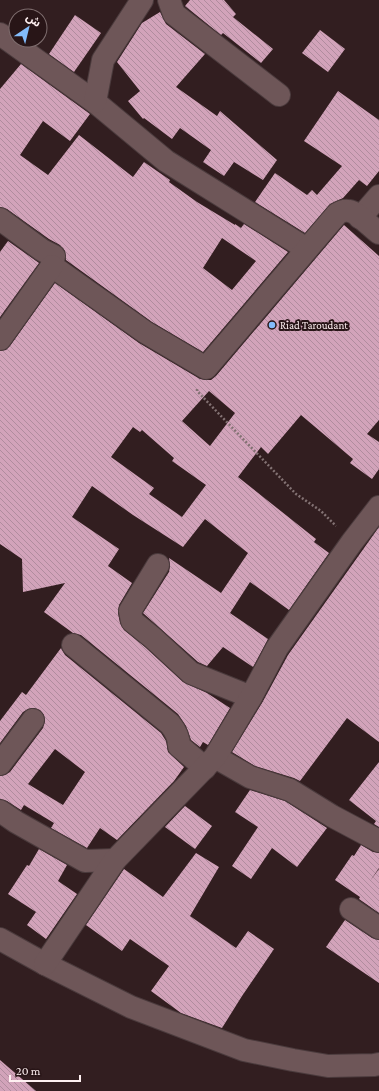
<svg xmlns="http://www.w3.org/2000/svg" width="379" height="1091" font-family="'Crimson Pro','Noto Sans Arabic',serif">
	<defs>
		<pattern id="building-back-hatch" width="6" height="6" patternUnits="userSpaceOnUse"><rect width="6" height="6" fill="#d2a3ba"/><path d="M-1 5l2 2M0 0l6 6M5-1l2 2" fill="none" stroke="#b08c9e"/></pattern>
	</defs>
	<rect width="100%" height="100%" fill="#321e20"/>
	<g fill="url(#building-back-hatch)" fill-rule="evenodd">
		<polygon points="190,0 224,0 236,14 233,17 273,49 261,63 223,33 221,35 185,6"/>
		<polygon points="160,12 166,24 205,54 176,87 217,116 220,111 277,160 263,180 234,162 224,176 203,162 211,150 180,128 172,139 144,118 143,119 128,101 140,91 117,62 142,23"/>
		<polygon points="75,15 101,33 74,72 49,54"/>
		<polygon points="320,30 345,49 328,72 302,53"/>
		<path d="M21,64l69,50 -20,27 -27,-20 -23,34 28,20 31,-40 54,42 11,-15 26,18 -1,2 28,20 38,23v-1l6,4 3,-4 44,28 -85,100 -51,-30 -86,-62 -1,-9 -5,-6 -11,-6 -42,-30 -7,-2v-118zM222,238l34,23 -24,29 -29,-22z"/>
		<polygon points="338,91 379,120 379,171 367,186 359,180 343,198 330,204 305,233 255,202 275,173 307,195 312,190 317,195 342,166 304,141"/>
		<path d="M344,225l35,31v164l-12,14 12,8v27l-7,10 -22,-16 3,-4 -52,-44 -33,39 -7,-7 -23,30 78,62 -2,3 15,11 -40,57 -39,-28 -20,31 38,26 -15,28 -30,-20 -16,19 -9,-4 -55,-49 26,-41 1,-6 -1,-8 52,35 27,-40 -43,-34 -22,28 -50,-32 -41,-29 -20,31 47,32 -11,17 24,17 -13,22 -1,8 2,10 4,7 21,17 38,35 24,11 23,15 -22,37 -5,-3 -3,5 -9,-7 -5,-14 -8,-12 -97,-79 -8,-2 -29,-21 21,-29 -42,9 -1,-33 -22,-15v-193l6,-1 4,-4 45,-63 84,60 61,36 5,1h6l5,-4zM209,391l26,22 -25,33 -28,-25zM133,427l7,5 2,-2 32,28 -2,3 34,24 -24,32 -33,-23 5,-6 -43,-31z"/>
		<polygon points="8,241 39,263 0,317 0,252"/>
		<polygon points="379,527 379,742 347,718 300,781 294,778 255,766 232,752 262,703 288,655"/>
		<path d="M61,648l4,7 96,78 5,8 2,11 16,15 -10,14 -57,59 -17,-12 -13,20 -36,-20 3,-5 -30,-18 -3,5 -14,-9 -7,-2v-23l5,-1 5,-3 33,-44 2,-7 -1,-6 -4,-5 -6,-2 -6,1 -5,3 -23,31v-22l22,-29 4,3zM55,749l30,23 -22,33 -35,-21z"/>
		<polygon points="379,762 379,827 374,824 376,821 349,800"/>
		<polygon points="250,790 285,801 327,828 297,867 272,848 251,879 232,866 258,827 235,812"/>
		<polygon points="185,806 212,826 195,849 165,827"/>
		<polygon points="361,845 373,852 379,853 379,868 370,881 379,869 379,913 359,899 360,897 335,880 352,855 354,856"/>
		<polygon points="39,849 67,865 58,881 77,894 46,939 27,925 36,912 8,894 27,865 29,866"/>
		<polygon points="196,853 219,867 190,916 236,948 248,931 274,949 242,996 222,1028 181,1013 151,991 169,966 130,939 122,951 86,925 124,869 163,897"/>
		<polygon points="345,920 372,938 379,940 379,983 326,947"/>
		<polygon points="0,1060 36,1091 0,1091"/>
	</g>
	<g fill="none" stroke-linecap="round" stroke-linejoin="round">
		<defs>
			<g id="minor">
				<polyline points="169,0 174,14 279,95"/>
				<polyline points="0,34 95,102 166,161 307,249"/>
				<polyline points="95,102 103,60 142,0"/>
				<polyline points="360,218 379,196"/>
				<path d="M0,219l42,31 12,6 -2,10 93,66 61,36 131,-154c3,-2 7,-4 12,-3 8,1 23,17 30,22"/>
				<polyline points="0,339 52,266"/>
				<polyline points="158,565 130,611 132,621 153,638 191,673 251,697"/>
				<path d="M73,645l97,79c5,6 9,14 9,22l26,22"/>
				<polyline points="215,757 250,777 290,790 332,816 379,841"/>
				<polyline points="0,764 33,720"/>
				<polyline points="0,811 16,822 85,861 115,860"/>
				<polyline points="351,909 379,928"/>
				<polyline points="0,939 45,964 131,1007 244,1050 293,1060 328,1066 374,1065 379,1064"/>
				<polyline points="45,964 115,860 215,757 251,697 277,648 352,542 379,507"/>
			</g>
		</defs>
		<use href="#minor" stroke="#4b3b3d" stroke-width="24"/>
		<polyline stroke="#837273" stroke-width="2.5" stroke-dasharray="2 2" stroke-linecap="butt" points="197,389 197,391 296,494 321,511 336,526"/>
		<use href="#minor" stroke="#6e5658" stroke-width="22"/>
	</g>
	<circle fill="#83bcfb" stroke="#281517" stroke-width="1.5" cx="272" cy="325" r="4"/>
	<g text-anchor="middle" dominant-baseline="central" stroke-width="4" stroke-linejoin="round" paint-order="stroke">
		<g font-size="11" fill="#fef0f1" stroke="#281517" text-anchor="start">
			<text x="280" y="325">Riad Taroudant</text>
		</g>
	</g>
	<g transform="translate(28 28) rotate(35)"><circle r="19" fill="#281517" stroke="#7e6d6e"/>
	<path d="M0-3L7 15L0 10L-7 15Z" fill="#83bcfb"/>
	<text y="-6" font-size="11" font-weight="bold" text-anchor="middle" fill="#fef0f1">ش</text>
	</g>
	<path d="M10 1075v6h70v-6" fill="none" stroke="#fef0f1" stroke-width="2"/>
	<text x="16" y="1075" font-size="12" fill="#fef0f1" stroke="#281517" stroke-width="3" paint-order="stroke">20 m</text>
</svg>
